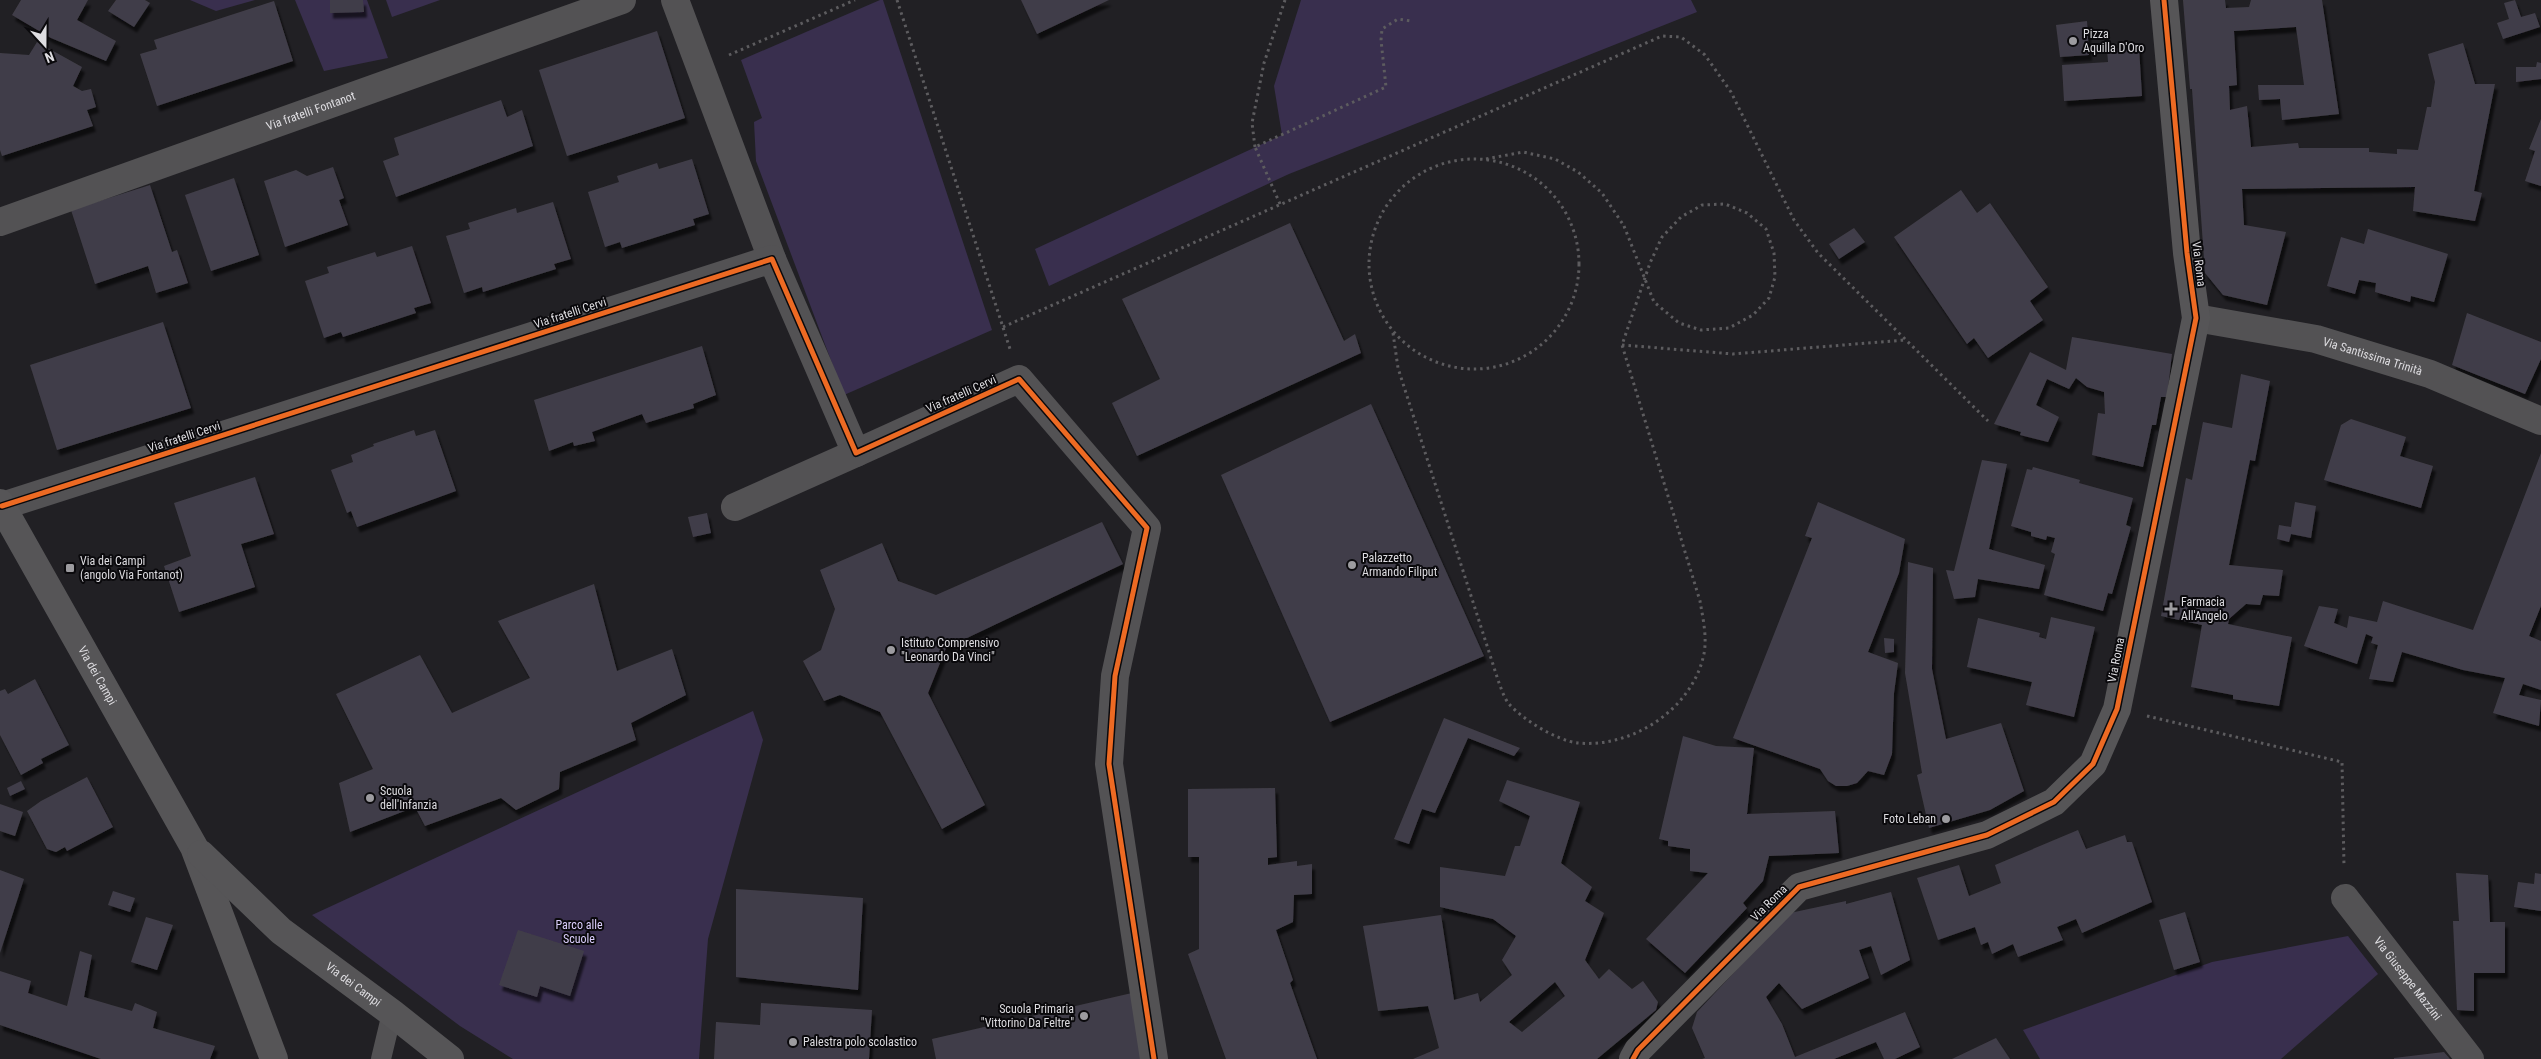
<svg xmlns="http://www.w3.org/2000/svg" width="2541" height="1059" font-family="'Roboto Condensed',sans-serif">
	<defs>
		<filter id="shadow"><feDropShadow dx="3" dy="5.5" stdDeviation="1" flood-color="#0009"/></filter>
	</defs>
	<rect width="100%" height="100%" fill="#212024"/>
	<g fill="#392f4e">
		<polygon points="190,0 255,0 216,11"/>
		<polygon points="295,0 367,0 388,58 324,71"/>
		<polygon points="386,0 440,0 392,17"/>
		<polygon points="880,0 883,0 992,330 844,395 756,161 754,122 762,118 741,60"/>
		<polygon points="1301,0 1691,0 1697,12 1289,174 1049,286 1035,249 1282,135 1274,86"/>
		<polygon points="753,711 763,740 708,939 699,1059 513,1059 460,1026 312,915"/>
		<polygon points="2348,936 2378,974 2281,1059 2040,1059 2023,1030 2212,962"/>
	</g>
	<g fill="#413e48" fill-rule="evenodd" filter="url(#shadow)">
		<polygon points="21,0 88,0 77,20 116,41 106,61 51,38 12,15"/>
		<polygon points="116,0 145,0 150,3 134,27 108,11"/>
		<polygon points="330,0 363,0 364,12 330,13"/>
		<polygon points="1021,0 1109,0 1037,34"/>
		<polygon points="2183,0 2225,0 2226,8 2249,7 2251,0 2322,0 2339,114 2282,120 2280,99 2259,100 2258,85 2304,85 2296,27 2234,31 2237,85 2229,86 2230,110 2247,106 2251,147 2298,143 2299,148 2369,148 2369,152 2397,154 2397,149 2418,150 2427,107 2431,107 2435,82 2428,54 2463,43 2475,84 2495,84 2474,191 2482,193 2475,221 2413,211 2415,187 2242,189 2244,225 2286,232 2267,305 2223,295 2205,273 2192,89 2190,89"/>
		<polygon points="2515,0 2521,17 2535,13 2540,27 2503,39 2497,23 2509,19 2504,3"/>
		<polygon points="274,1 293,61 157,106 140,54 157,49 154,40"/>
		<polygon points="2087,21 2089,55 2060,57 2056,25"/>
		<polygon points="657,31 685,118 567,156 539,70"/>
		<polygon points="37,42 82,67 73,86 82,91 91,89 96,107 87,110 93,126 2,156 0,150 0,53 29,55"/>
		<polygon points="2139,47 2142,96 2064,101 2062,65 2108,62 2107,49"/>
		<polygon points="2537,62 2541,63 2541,79 2516,82 2516,67 2536,67"/>
		<polygon points="501,100 507,117 522,110 533,146 396,197 383,161 399,155 394,138"/>
		<polygon points="2541,119 2541,186 2525,181 2535,151 2529,149"/>
		<polygon points="692,159 709,214 693,219 695,225 622,248 620,242 605,247 588,192 619,182 617,176 657,163 659,169"/>
		<polygon points="333,167 344,198 339,200 348,225 285,247 264,181 296,170 307,176"/>
		<polygon points="234,178 259,255 211,271 185,195"/>
		<polygon points="150,185 172,252 177,250 188,283 156,293 148,266 95,284 71,210"/>
		<polygon points="1961,190 1977,213 1990,203 2048,287 2030,301 2043,320 1988,358 1974,338 1967,344 1894,237"/>
		<polygon points="553,202 571,259 554,264 556,269 483,292 482,287 464,293 446,236 470,229 468,223 516,208 517,213"/>
		<polygon points="1290,223 1344,341 1355,334 1361,353 1137,456 1112,403 1160,379 1122,299"/>
		<polygon points="1854,228 1865,242 1839,259 1829,244"/>
		<polygon points="2368,229 2448,254 2434,302 2411,296 2410,302 2375,292 2376,283 2359,280 2355,294 2327,286 2341,237 2364,244"/>
		<polygon points="412,246 431,303 414,308 416,313 343,337 341,332 324,338 305,281 329,273 327,267 375,252 377,257"/>
		<polygon points="2467,313 2541,342 2541,359 2525,394 2452,365"/>
		<polygon points="163,322 191,408 57,450 30,365"/>
		<polygon points="2072,337 2172,354 2167,397 2161,397 2156,425 2152,425 2143,467 2092,455 2098,413 2105,414 2104,392 2087,387 2076,378 2069,389 2047,379 2036,405 2059,417 2048,442 2020,435 2021,432 1994,424 2030,352 2066,370"/>
		<polygon points="702,346 716,395 693,404 694,408 646,423 642,414 592,432 595,441 574,446 573,442 549,451 534,400"/>
		<polygon points="2241,374 2270,381 2255,461 2250,460 2229,565 2283,570 2279,596 2263,595 2260,605 2246,604 2229,619 2228,624 2292,637 2279,706 2233,699 2233,695 2191,687 2202,625 2161,616 2186,478 2192,480 2203,422 2232,428"/>
		<polygon points="1371,404 1484,656 1330,722 1221,475"/>
		<polygon points="2351,419 2406,437 2400,456 2433,466 2421,508 2324,480 2341,425"/>
		<polygon points="414,430 416,436 435,430 456,491 357,527 351,511 347,513 331,470 353,462 351,455 374,446 373,444"/>
		<polygon points="2541,453 2541,606 2529,636 2541,641 2541,690 2523,684 2519,695 2541,700 2539,726 2493,713 2505,678 2463,670 2402,652 2393,682 2369,679 2378,645 2371,643 2373,637 2366,634 2357,664 2304,646 2319,606 2338,609 2334,623 2347,628 2349,616 2377,622 2383,601 2473,630"/>
		<polygon points="1982,460 2007,464 1989,549 2045,565 2039,589 1978,579 1975,597 1954,599 1946,570 1954,571"/>
		<polygon points="2033,467 2080,480 2079,483 2133,498 2126,525 2131,527 2112,594 2108,593 2103,611 2044,595 2055,554 2051,552 2055,538 2047,536 2046,540 2031,536 2031,532 2011,526 2027,469 2032,470"/>
		<polygon points="255,477 274,534 241,544 255,587 179,612 164,566 191,556 174,503"/>
		<polygon points="1818,502 1905,539 1899,573 1868,652 1898,663 1894,693 1892,754 1884,775 1868,771 1857,783 1847,786 1836,786 1828,781 1820,769 1733,738 1812,538 1805,536"/>
		<polygon points="2295,502 2316,506 2311,538 2291,534 2289,542 2277,539 2279,525 2291,527"/>
		<polygon points="707,513 711,533 693,537 688,517"/>
		<polygon points="1102,522 1123,564 946,648 928,693 985,805 942,829 880,712 840,695 824,701 803,661 821,650 835,609 820,570 882,543 898,581 936,595"/>
		<polygon points="1908,562 1933,568 1932,669 1946,739 2001,723 2024,791 1990,810 1929,828 1917,775 1922,773 1905,673"/>
		<polygon points="594,584 617,671 672,649 686,695 631,723 636,740 560,772 559,789 516,810 501,798 425,826 415,807 350,832 339,783 373,769 336,694 420,655 452,713 530,678 498,621"/>
		<polygon points="2051,617 2095,627 2074,717 2026,705 2032,682 1967,667 1978,618 2040,633 2039,637 2046,639"/>
		<polygon points="1884,638 1894,639 1894,652 1885,653"/>
		<polygon points="35,679 69,745 41,759 43,763 21,775 0,735 0,691 5,689 8,694"/>
		<polygon points="1444,718 1520,748 1514,756 1468,738 1435,813 1422,809 1409,844 1394,839"/>
		<polygon points="1683,736 1716,746 1754,748 1747,814 1835,811 1839,853 1769,856 1763,881 1743,903 1747,908 1685,973 1646,939 1708,873 1690,871 1690,849 1668,846 1668,841 1659,839"/>
		<polygon points="87,777 113,827 67,851 65,847 56,852 47,849 27,811 41,801"/>
		<path d="M1507,780l73,22 -19,61 31,24 -7,14 19,12 -19,47 14,19 10,-10 23,20 11,-8 15,21 -2,8 -59,49h-184l26,-11 -11,-42 -50,5 -15,-85 78,-11 13,85 24,-7 2,9 32,-27 -10,-15 14,-24 -23,-17 -53,-12v-40l65,9 10,-30h5l10,-30 -31,-15zM1555,982l10,14 -43,36 -13,-10z"/>
		<polygon points="21,781 25,789 10,796 7,788"/>
		<polygon points="1275,788 1277,857 1268,858 1268,865 1297,861 1297,866 1312,864 1312,894 1294,895 1293,922 1276,930 1293,980 1290,983 1317,1059 1226,1059 1188,954 1199,949 1199,857 1188,857 1188,789"/>
		<polygon points="0,804 23,812 15,836 0,831"/>
		<polygon points="2078,830 2086,849 2125,835 2127,842 2132,842 2152,902 2082,933 2076,919 2057,927 2063,940 2018,957 2013,944 1992,954 1988,942 1981,945 1975,927 1938,940 1917,878 1959,865 1969,896 2001,883 1995,865"/>
		<polygon points="0,870 24,879 0,953"/>
		<polygon points="2456,873 2488,875 2490,922 2505,922 2505,973 2474,973 2474,1011 2457,1010 2453,921 2459,921"/>
		<polygon points="2535,873 2541,874 2541,911 2514,907 2518,882 2534,884"/>
		<polygon points="736,889 863,898 858,990 736,977"/>
		<polygon points="113,891 135,898 130,912 108,905"/>
		<polygon points="1891,892 1910,960 1881,975 1871,946 1859,950 1869,978 1802,1009 1779,983 1766,997 1782,1024 1795,1057 1905,1012 1920,1047 1895,1059 1884,1059 1876,1042 1834,1059 1702,1059 1705,1058 1692,1028 1697,1012 1790,913 1846,901 1846,904"/>
		<polygon points="2185,912 2200,962 2174,970 2159,920"/>
		<polygon points="146,917 173,925 157,970 131,962"/>
		<polygon points="518,930 584,951 570,996 540,986 537,997 499,985"/>
		<polygon points="80,951 92,955 84,997 132,1011 135,1003 157,1012 153,1028 215,1046 210,1059 101,1059 0,1025 0,971 31,981 28,993 67,1006"/>
		<polygon points="1132,993 1147,1059 936,1059 932,1039"/>
		<polygon points="761,1003 872,1010 869,1059 714,1059 716,1022 760,1025"/>
		<polygon points="1996,1038 2010,1059 1952,1059"/>
		<polygon points="2444,1052 2450,1059 2394,1059 2394,1058"/>
	</g>
	<g fill="none" stroke-linecap="round" stroke-linejoin="round">
		<g stroke="#5d5c5f" stroke-width="3" stroke-dasharray="2.5 4" stroke-linecap="butt">
			<polyline points="897,0 1010,349"/>
			<polyline points="729,55 855,0"/>
			<polyline points="1255,147 1252,123 1264,63 1285,0"/>
			<polyline points="1486,159 1523,152 1555,159 1578,172 1602,193 1624,226"/>
			<circle cx="1474" cy="264" r="105"/>
			<polyline points="1280,204 1255,147 1386,87 1381,40 1382,29 1398,19 1411,21"/>
			<polyline points="1003,327 1662,36 1681,37 1705,55 1731,92 1794,220 1818,253 1988,421"/>
			<path d="M1393,333l5,35 100,312c3,8 6,18 11,24 14,16 49,37 69,39 54,5 112,-33 125,-85 5,-18 0,-39 -3,-57l-78,-256 28,-82 12,-26 19,-20 21,-12 23,-1 22,9 19,16 8,24 1,24 -6,21 -16,17 -24,13 -28,2 -22,-7 -25,-21"/>
			<polyline points="1622,345 1733,354 1905,340"/>
			<polyline points="2147,716 2342,762 2344,867"/>
		</g>
		<polyline stroke="#535254" stroke-width="20" points="381,1059 392,1013"/>
		<g stroke="#535254" stroke-width="28">
			<polyline points="675,0 772,259"/>
			<path id="s1" d="M0,222l622,-222"/>
			<path id="s2" d="M2196,318l120,21 114,35 111,47"/>
			<polyline points="2,506 772,259 856,453 1019,379 1147,528 1115,676 1109,764 1154,1059"/>
			<polyline points="735,507 856,453"/>
			<path id="s3" d="M2345,898l125,161"/>
		</g>
		<g stroke="#565557" stroke-width="28">
			<path id="s4" d="M0,503l194,344 80,212"/>
			<path id="s5" d="M201,854l80,77 111,82 58,46"/>
			<polyline points="1633,1059 1638,1050 1799,887 1987,835 2054,802 2093,764 2117,709 2196,318 2187,253 2164,0"/>
		</g>
		<polyline stroke="#5d5c5f" stroke-width="3" stroke-dasharray="2.5 4" stroke-linecap="butt" points="1624,226 1654,302"/>
		<defs>
			<g id="cycleway">
				<polyline points="2,506 772,259 856,453 1019,379 1147,528 1115,676 1109,764 1154,1059"/>
				<polyline points="1633,1059 1638,1050 1799,887 1987,835 2054,802 2093,764 2117,709 2196,318 2187,253 2164,0"/>
			</g>
		</defs>
		<use href="#cycleway" stroke="#0a090c" stroke-width="8"/>
		<use href="#cycleway" stroke="#ed6a23" stroke-width="5"/>
	</g>
	<g fill="#9c9b9f" stroke="#0a090c" stroke-width="2">
		<circle cx="2073" cy="41" r="5"/>
		<circle cx="1352" cy="565" r="5"/>
		<rect x="65" y="563" width="10" height="10" rx="2.5"/>
		<path d="M2168.5 601.5h5v5h5v5h-5v5h-5v-5h-5v-5h5z"/>
		<circle cx="891" cy="650" r="5"/>
		<circle cx="370" cy="798" r="5"/>
		<circle cx="1946" cy="819" r="5"/>
		<circle cx="1084" cy="1016" r="5"/>
		<circle cx="793" cy="1042" r="5"/>
	</g>
	<g text-anchor="middle" dominant-baseline="central" stroke-width="4" stroke-linejoin="round" paint-order="stroke">
		<g font-size="12" fill="#dedde1" stroke="#0a090c" text-anchor="start">
			<text x="2083" y="34">Pizza<tspan x="2083" dy="14">Aquilla D'Oro</tspan></text>
			<text x="1362" y="558">Palazzetto<tspan x="1362" dy="14">Armando Filiput</tspan></text>
			<text x="80" y="561">Via dei Campi<tspan x="80" dy="14">(angolo Via Fontanot)</tspan></text>
			<text x="2181" y="602">Farmacia<tspan x="2181" dy="14">All'Angelo</tspan></text>
			<text x="901" y="643">Istituto Comprensivo<tspan x="901" dy="14">"Leonardo Da Vinci"</tspan></text>
			<text x="380" y="791">Scuola<tspan x="380" dy="14">dell'Infanzia</tspan></text>
			<text x="1936" y="819" text-anchor="end">Foto Leban</text>
			<text x="1074" y="1009" text-anchor="end">Scuola Primaria<tspan x="1074" dy="14">"Vittorino Da Feltre"</tspan></text>
			<text x="803" y="1042">Palestra polo scolastico</text>
		</g>
		<g font-size="12" fill="#dedde1" stroke="#0a090c">
			<text stroke="none"><textPath href="#s1" startOffset="330">Via fratelli Fontanot</textPath></text>
			<text transform="translate(2199 264) rotate(83)">Via Roma</text>
			<text transform="translate(570 313) rotate(-18)">Via fratelli Cervi</text>
			<text stroke="none"><textPath href="#s2" startOffset="181">Via Santissima Trinità</textPath></text>
			<text transform="translate(961 394) rotate(-24)">Via fratelli Cervi</text>
			<text transform="translate(184 437) rotate(-18)">Via fratelli Cervi</text>
			<text transform="translate(2116 660) rotate(-79)">Via Roma</text>
			<text stroke="none"><textPath href="#s4" startOffset="198">Via dei Campi</textPath></text>
			<text transform="translate(1769 903) rotate(-45)">Via Roma</text>
			<text stroke="none"><textPath href="#s3" startOffset="102">Via Giuseppe Mazzini</textPath></text>
			<text stroke="none"><textPath href="#s5" startOffset="201">Via dei Campi</textPath></text>
		</g>
		<g font-size="12" fill="#ddd0fe" stroke="#0a090c">
			<text x="579" y="925">Parco alle<tspan x="579" dy="14">Scuole</tspan></text>
		</g>
	</g>
	<g transform="translate(45 45) rotate(159)" stroke="#0a090c" stroke-width="4" paint-order="stroke">
	<path d="M0-4L9 19L0 12L-9 19Z" fill="#dedde1"/>
	<text y="-8" font-size="14" font-weight="bold" text-anchor="middle" fill="#dedde1">N</text>
	</g>
</svg>
